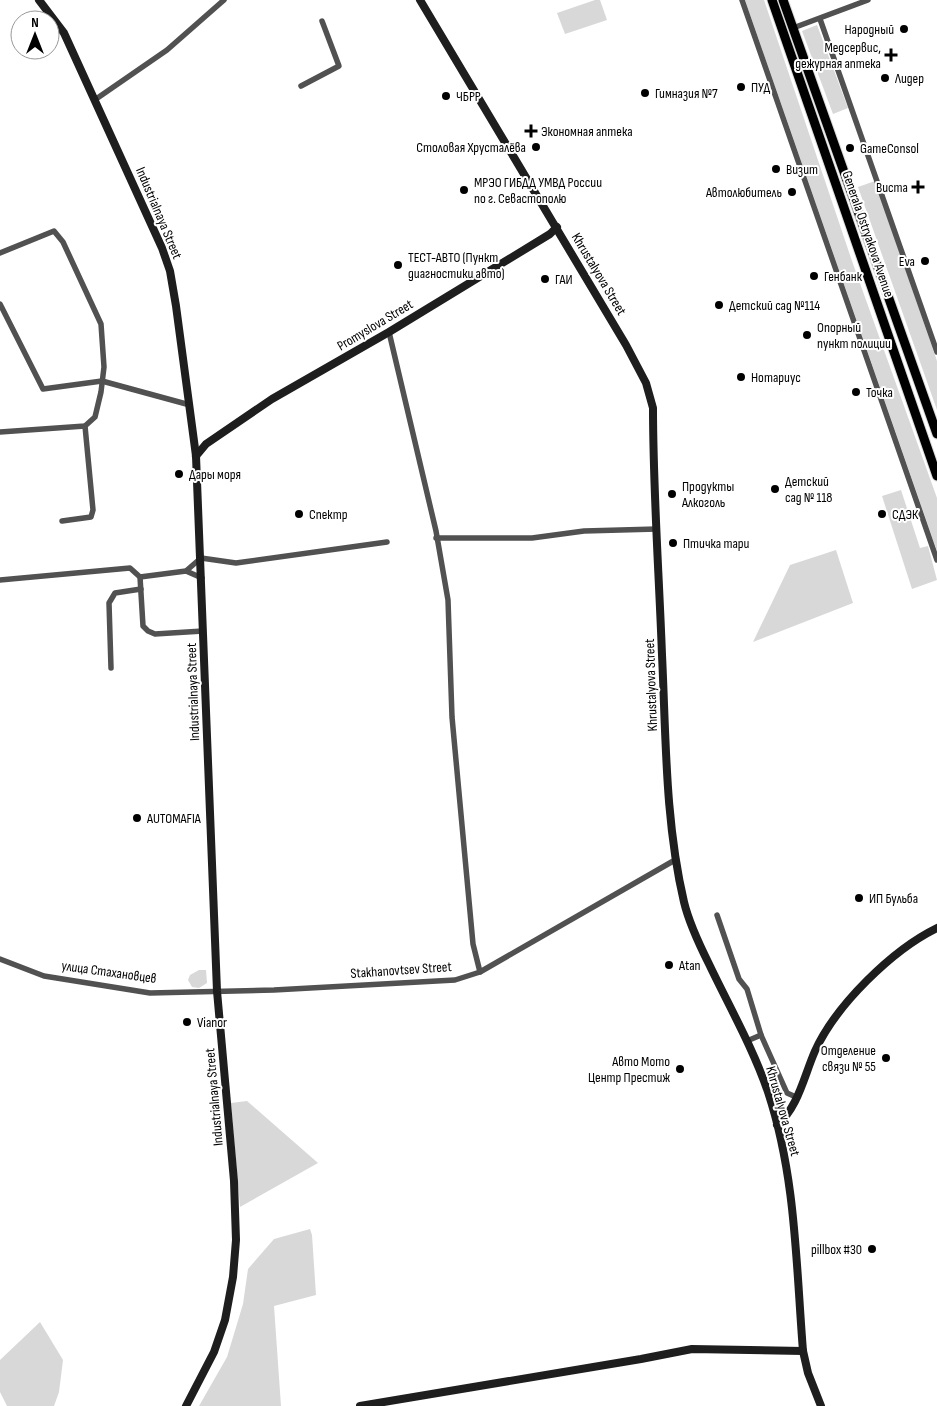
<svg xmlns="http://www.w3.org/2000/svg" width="937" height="1406" font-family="'Sofia Sans Condensed',sans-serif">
	<rect width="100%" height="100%" fill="#fff"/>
	<g fill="#d8d8d8">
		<polygon points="595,0 600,0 607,20 565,34 557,13"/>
		<polygon points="745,0 764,0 852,261 937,498 937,551"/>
		<polygon points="817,25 848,108 833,114 802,31"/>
		<polygon points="875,181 937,361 937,410 858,187"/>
		<polygon points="901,490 920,548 928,546 937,580 912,589 882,496"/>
		<polygon points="836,550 853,603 753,642 790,565"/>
		<polygon points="199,970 206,970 207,983 199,988 192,987 188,980 190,975"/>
		<polygon points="247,1101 318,1163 240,1207 231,1103"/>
		<polygon points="310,1229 312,1235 316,1295 274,1306 281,1406 199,1406 227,1357 243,1304 248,1269 274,1239"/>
		<polygon points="40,1322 63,1360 59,1392 54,1406 7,1406 0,1392 0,1360"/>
	</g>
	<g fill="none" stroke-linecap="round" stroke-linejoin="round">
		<defs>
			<g id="primary">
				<polyline points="772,0 937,476"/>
				<polyline points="783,0 937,434"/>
			</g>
		</defs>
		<use href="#primary" stroke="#dbdbdb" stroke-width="11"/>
		<g stroke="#515151" stroke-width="5.5">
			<polyline points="742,0 937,560"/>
			<polyline points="820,19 937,352"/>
			<polyline points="793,28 868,0"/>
			<polyline points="301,86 339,66 322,21"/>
			<polyline points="96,99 167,50 224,0"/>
			<polyline points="0,253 54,231 63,242 101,324 104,367 101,392 95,417 85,426 0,432"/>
			<polyline points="0,304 43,389 102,381 190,405"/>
			<polyline points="389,332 436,531 448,600 452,717 473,944 480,972"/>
			<polyline points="62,521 91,517 93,510 85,426"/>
			<polyline points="436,538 532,538 584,531 657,529"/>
			<polyline points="186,571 202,578"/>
			<polyline points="140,577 186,571 201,558 236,563 387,542"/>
			<polyline points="0,580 130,568 140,577 143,626 148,631 155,634 203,631"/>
			<polyline points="111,668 109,603 115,593 141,589"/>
			<polyline points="717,915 739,979 747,989 761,1035 747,1041"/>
			<polyline points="0,959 44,976 150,993 274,990 455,980 480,972 675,860"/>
			<polyline points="761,1035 787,1093 796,1097"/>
		</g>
		<g stroke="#1e1e1e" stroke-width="8">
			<polyline points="39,0 64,33 162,248 170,271 176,306 196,456 217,991 234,1181 236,1240 233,1277 225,1320 214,1352 186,1406"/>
			<path d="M420,0l206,345 20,38 7,25c0,82 6,165 9,247 4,82 3,166 22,247 5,21 15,42 25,62 20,42 44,84 59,128 28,85 28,172 35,259l5,22 13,33"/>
			<polyline points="196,456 206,444 272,399 389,332 550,234 557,227"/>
			<path d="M777,1125c21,-17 27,-49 38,-74 21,-46 77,-101 122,-123"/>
			<polyline points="360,1406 641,1359 692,1349 803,1351"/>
		</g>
		<use href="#primary" stroke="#000" stroke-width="9"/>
	</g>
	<g fill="#000" stroke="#fff" stroke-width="2">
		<circle cx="904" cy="29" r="5"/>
		<path d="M888.5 47.5h5v5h5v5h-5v5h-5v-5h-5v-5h5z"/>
		<circle cx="885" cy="78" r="5"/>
		<circle cx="741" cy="87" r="5"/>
		<circle cx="645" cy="93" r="5"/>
		<circle cx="446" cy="96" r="5"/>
		<path d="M528.5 123.5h5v5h5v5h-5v5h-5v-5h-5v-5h5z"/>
		<circle cx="536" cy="147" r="5"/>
		<circle cx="850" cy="148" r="5"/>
		<circle cx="776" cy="169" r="5"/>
		<path d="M915.5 179.5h5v5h5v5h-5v5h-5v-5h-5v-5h5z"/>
		<circle cx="464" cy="190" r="5"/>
		<circle cx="792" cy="192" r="5"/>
		<circle cx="925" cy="261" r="5"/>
		<circle cx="398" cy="265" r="5"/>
		<circle cx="814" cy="276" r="5"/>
		<circle cx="545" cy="279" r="5"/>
		<circle cx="719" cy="305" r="5"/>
		<circle cx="807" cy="335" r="5"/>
		<circle cx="741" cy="377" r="5"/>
		<circle cx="856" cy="392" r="5"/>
		<circle cx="179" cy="474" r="5"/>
		<circle cx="775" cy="489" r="5"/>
		<circle cx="672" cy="494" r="5"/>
		<circle cx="299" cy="514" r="5"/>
		<circle cx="882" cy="514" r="5"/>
		<circle cx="673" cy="543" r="5"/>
		<circle cx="137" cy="818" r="5"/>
		<circle cx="859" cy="898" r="5"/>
		<circle cx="669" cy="965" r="5"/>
		<circle cx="187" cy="1022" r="5"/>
		<circle cx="886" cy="1058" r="5"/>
		<circle cx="680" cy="1069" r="5"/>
		<circle cx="872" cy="1249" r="5"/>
	</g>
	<g text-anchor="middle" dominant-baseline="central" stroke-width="4" stroke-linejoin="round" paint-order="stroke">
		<g font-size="14" fill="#000" stroke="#fff" text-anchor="start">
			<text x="894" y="29" text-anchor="end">Народный</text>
			<text x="881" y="47" text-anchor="end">Медсервис,<tspan x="881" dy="16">дежурная аптека</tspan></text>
			<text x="895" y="78">Лидер</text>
			<text x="751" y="87">ПУД</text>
			<text x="655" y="93">Гимназия №7</text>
			<text x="456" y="96">ЧБРР</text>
			<text x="541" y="131">Экономная аптека</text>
			<text x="526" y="147" text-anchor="end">Столовая Хрусталёва</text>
			<text x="860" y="148">GameConsol</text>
			<text x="786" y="169">Визит</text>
			<text x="474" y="182">МРЭО ГИБДД УМВД России<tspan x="474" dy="16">по г. Севастополю</tspan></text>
			<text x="908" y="187" text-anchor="end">Виста</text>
			<text x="782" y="192" text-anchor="end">Автолюбитель</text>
			<text x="408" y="257">ТЕСТ-АВТО (Пункт<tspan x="408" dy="16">диагностики авто)</tspan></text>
			<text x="915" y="261" text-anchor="end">Eva</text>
			<text x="824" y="276">Генбанк</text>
			<text x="555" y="279">ГАИ</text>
			<text x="729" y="305">Детский сад №114</text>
			<text x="817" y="327">Опорный<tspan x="817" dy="16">пункт полиции</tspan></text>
			<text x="751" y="377">Нотариус</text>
			<text x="866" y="392">Точка</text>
			<text x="189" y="474">Дары моря</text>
			<text x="785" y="481">Детский<tspan x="785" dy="16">сад № 118</tspan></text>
			<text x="682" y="486">Продукты<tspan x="682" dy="16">Алкоголь</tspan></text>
			<text x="309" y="514">Спектр</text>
			<text x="892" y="514">СДЭК</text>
			<text x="683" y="543">Птичка тари</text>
			<text x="147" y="818">AUTOMAFIA</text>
			<text x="869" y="898">ИП Бульба</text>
			<text x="679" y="965">Atan</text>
			<text x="197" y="1022">Vianor</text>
			<text x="876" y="1050" text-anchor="end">Отделение<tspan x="876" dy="16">связи № 55</tspan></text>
			<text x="670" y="1061" text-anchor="end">Авто Мото<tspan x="670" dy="16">Центр Престиж</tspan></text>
			<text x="862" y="1249" text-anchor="end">pillbox #30</text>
		</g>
		<g font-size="14" fill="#000" stroke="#fff">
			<text transform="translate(159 213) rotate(67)">Industrialnaya Street</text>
			<text transform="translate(868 234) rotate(71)">Generala Ostryakova Avenue</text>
			<text transform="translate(599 274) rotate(59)">Khrustalyova Street</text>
			<text transform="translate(375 325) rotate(-31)">Promyslova Street</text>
			<text transform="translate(651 685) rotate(-92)">Khrustalyova Street</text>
			<text transform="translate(193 692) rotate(-92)">Industrialnaya Street</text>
			<text transform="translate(401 970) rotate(-4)">Stakhanovtsev Street</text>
			<text transform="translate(109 972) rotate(8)">улица Стахановцев</text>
			<text transform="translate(214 1097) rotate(-95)">Industrialnaya Street</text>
			<text transform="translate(783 1111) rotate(74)">Khrustalyova Street</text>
		</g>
	</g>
	<g transform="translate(35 35)"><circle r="24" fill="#ffffff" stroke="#999999"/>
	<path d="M0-4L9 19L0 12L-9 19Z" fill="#000000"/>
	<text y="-8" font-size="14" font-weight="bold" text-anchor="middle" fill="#000000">N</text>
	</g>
</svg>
